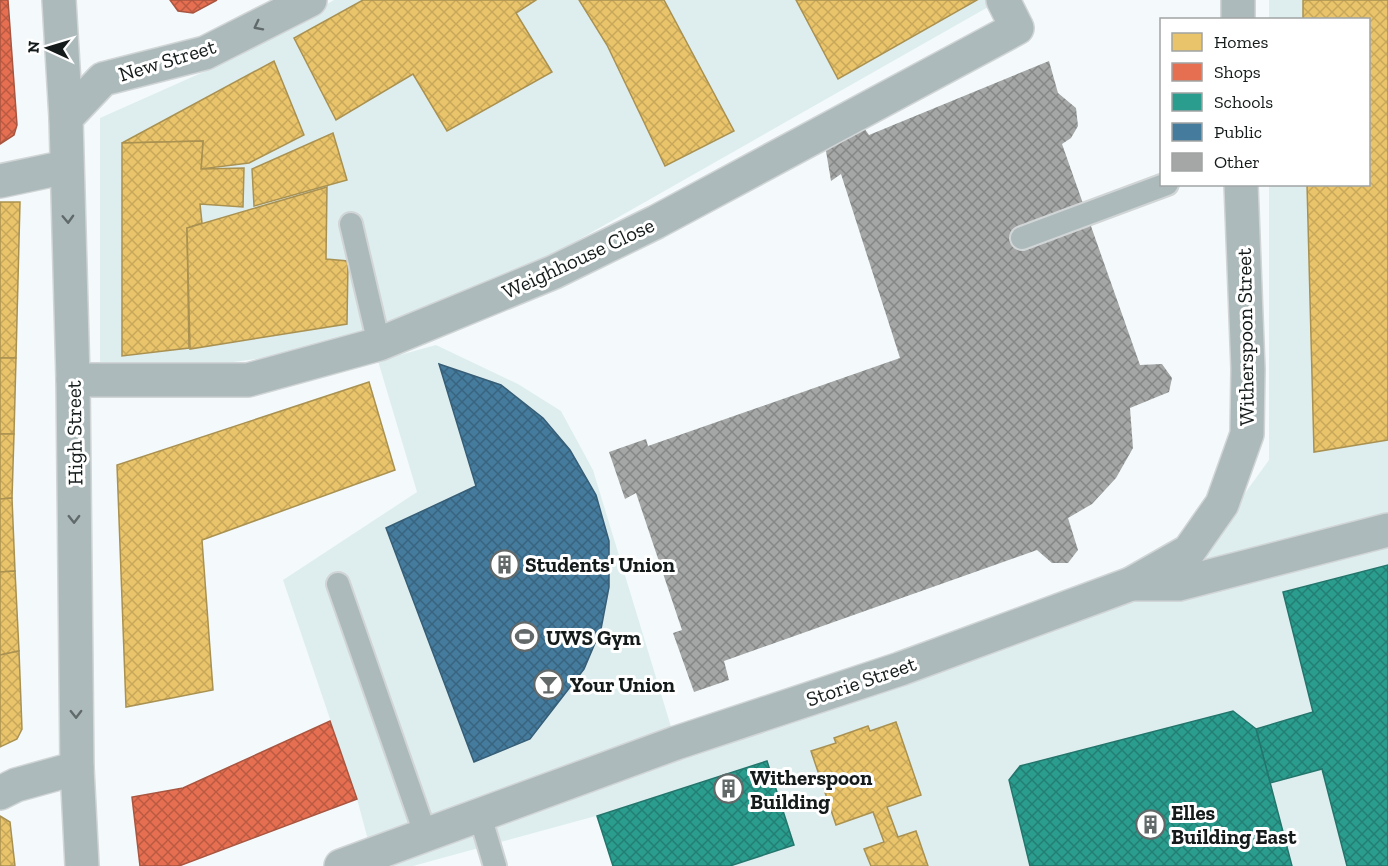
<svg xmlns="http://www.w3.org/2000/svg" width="1388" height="866" font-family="'Zilla Slab',serif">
	<defs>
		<pattern id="homes-cross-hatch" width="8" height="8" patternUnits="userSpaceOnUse" patternTransform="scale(1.5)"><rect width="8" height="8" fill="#e9c46a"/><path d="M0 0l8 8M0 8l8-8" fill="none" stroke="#c7a85b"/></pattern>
		<pattern id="shops-cross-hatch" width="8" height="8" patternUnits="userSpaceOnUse" patternTransform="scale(1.5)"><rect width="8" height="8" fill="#e76f51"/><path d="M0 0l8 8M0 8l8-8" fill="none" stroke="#ba5a42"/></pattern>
		<pattern id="schools-cross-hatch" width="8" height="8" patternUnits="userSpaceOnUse" patternTransform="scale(1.5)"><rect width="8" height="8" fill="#2a9d8f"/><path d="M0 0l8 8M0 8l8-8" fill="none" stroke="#237f74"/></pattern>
		<pattern id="public-cross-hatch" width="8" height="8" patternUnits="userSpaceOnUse" patternTransform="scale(1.5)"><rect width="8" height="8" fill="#457b9d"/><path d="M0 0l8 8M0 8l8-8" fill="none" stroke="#38647f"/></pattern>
		<pattern id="building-cross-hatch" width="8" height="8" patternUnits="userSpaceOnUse" patternTransform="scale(1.5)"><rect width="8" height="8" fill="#a5a6a6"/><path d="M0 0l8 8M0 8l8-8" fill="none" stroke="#858686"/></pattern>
	</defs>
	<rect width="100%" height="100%" fill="#f4fafb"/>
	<g fill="#deeeef">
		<polygon points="334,0 995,0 997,2 543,260 329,349 100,380 100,118 237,57"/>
		<polygon points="1269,0 1388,0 1388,866 613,866 596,816 413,866 375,866 357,799 283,580 417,492 378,361 436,345 518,384 561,411 593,470 676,743 1179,584 1269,460 1269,185 1368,184 1368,20 1269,19"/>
	</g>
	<g fill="url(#homes-cross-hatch)" stroke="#a99152" stroke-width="1.5">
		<polygon points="363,0 536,0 516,13 552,72 447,131 413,74 336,120 294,38"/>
		<polygon points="579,0 664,0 734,131 665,166 607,45"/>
		<polygon points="796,0 977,0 838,79"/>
		<polygon points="1303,0 1388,0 1388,440 1314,452 1307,184 1368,184 1368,20 1303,20"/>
		<polygon points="274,61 304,135 249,163 201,169 203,141 122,143"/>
		<polygon points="333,133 347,180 254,206 252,169"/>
		<polygon points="203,141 201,169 244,168 243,207 200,204 202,223 187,228 189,348 122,356 122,143"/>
		<polygon points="327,187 326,259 348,261 347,324 190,349 187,228"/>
		<polygon points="0,202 20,202 16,358 0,358"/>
		<polygon points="0,358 16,358 14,434 0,434"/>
		<polygon points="369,382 395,470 202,540 213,690 126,707 117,465"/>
		<polygon points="0,434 14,434 12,498 0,499"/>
		<polygon points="12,498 15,571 0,572 0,499"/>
		<polygon points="15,571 19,651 0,655 0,572"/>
		<polygon points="19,651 22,729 17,739 0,747 0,655"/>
		<polygon points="896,722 921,795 887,807 898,837 916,831 928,866 871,866 864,849 884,842 873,812 836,825 811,751 836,743 834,738 868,726 870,731"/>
		<polygon points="0,816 10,822 15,866 0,866"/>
	</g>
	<g fill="url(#shops-cross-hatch)" stroke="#a85641" stroke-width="1.5">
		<polygon points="0,0 8,0 17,125 14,135 0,144"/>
		<polygon points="170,0 217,0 193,13 178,11"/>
		<polygon points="330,721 357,799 179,866 140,866 132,797 183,788"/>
	</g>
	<g fill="url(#schools-cross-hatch)" stroke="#24766c" stroke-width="1.5">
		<polygon points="1388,565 1388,866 1347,866 1322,769 1270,783 1256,729 1313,712 1283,592"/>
		<polygon points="1233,711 1256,729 1292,866 1030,866 1009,780 1020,766"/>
		<polygon points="767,761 794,845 730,866 613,866 597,816"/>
	</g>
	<polygon fill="url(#public-cross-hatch)" stroke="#375e76" stroke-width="1.5" points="439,364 501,385 543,418 570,450 596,495 609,541 609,587 601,629 584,669 530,739 474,762 386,528 476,486"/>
	<polygon fill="url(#building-cross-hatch)" points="1049,61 1058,93 1076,108 1078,126 1071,138 1062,144 1140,365 1162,364 1172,378 1169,392 1130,408 1133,448 1116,478 1092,504 1068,518 1078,550 1068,563 1052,563 1037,550 724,661 729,680 694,692 673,633 682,630 636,493 625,499 609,452 646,439 648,446 900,358 841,174 831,181 825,145 864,128 869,135"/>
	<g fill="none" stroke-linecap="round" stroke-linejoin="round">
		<defs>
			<g id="service">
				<polyline points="351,224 379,344"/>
				<polyline points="1022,238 1167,184"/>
				<polyline points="338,584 426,836"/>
				<polyline points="480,816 495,866"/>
			</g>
			<g id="pedestrian">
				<polyline points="59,0 66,118"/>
				<polyline points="0,181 66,167"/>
				<polyline points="1131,584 1179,584 1388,530"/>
			</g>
			<g id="minor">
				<polyline points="73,380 248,380 379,344 554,272 656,222 1017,28 1003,0"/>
				<polyline points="0,793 16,785 77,768"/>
				<polyline points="82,866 77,768 73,380 66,118 103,79 205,53 310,0"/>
			</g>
			<g id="tertiary">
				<polyline points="1238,0 1238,20"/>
				<polyline points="341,866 676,743 900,669 1131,584 1189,551 1222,504 1247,434 1248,369 1241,184"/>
			</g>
		</defs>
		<use href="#service" stroke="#d1d5d6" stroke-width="26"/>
		<use href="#pedestrian" stroke="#d1d5d6" stroke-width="36"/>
		<use href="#minor" stroke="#d1d5d6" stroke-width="36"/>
		<use href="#tertiary" stroke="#d1d5d6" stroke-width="36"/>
		<use href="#service" stroke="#adbabb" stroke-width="22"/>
		<use href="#pedestrian" stroke="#adbabb" stroke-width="33"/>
		<use href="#minor" stroke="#adbabb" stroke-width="33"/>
		<use href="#tertiary" stroke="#adbabb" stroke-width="33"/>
	</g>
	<defs><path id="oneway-chevron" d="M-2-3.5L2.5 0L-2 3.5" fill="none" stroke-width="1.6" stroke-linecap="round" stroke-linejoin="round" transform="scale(1.5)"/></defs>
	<g stroke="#616a6b">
		<use href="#oneway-chevron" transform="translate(258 26) rotate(153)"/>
		<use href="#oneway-chevron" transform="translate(68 219) rotate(88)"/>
		<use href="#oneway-chevron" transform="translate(74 519) rotate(89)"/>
		<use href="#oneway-chevron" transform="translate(76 714) rotate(89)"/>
	</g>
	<defs>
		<symbol id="building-ring" viewBox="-11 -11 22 22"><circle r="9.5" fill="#fff" stroke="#636969" stroke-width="1.5"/><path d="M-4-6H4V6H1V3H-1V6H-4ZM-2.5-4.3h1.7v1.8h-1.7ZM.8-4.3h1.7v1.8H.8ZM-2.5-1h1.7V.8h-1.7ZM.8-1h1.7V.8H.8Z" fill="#636969"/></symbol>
		<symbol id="stadium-ring" viewBox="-11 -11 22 22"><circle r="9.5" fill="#fff" stroke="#636969" stroke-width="1.5"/><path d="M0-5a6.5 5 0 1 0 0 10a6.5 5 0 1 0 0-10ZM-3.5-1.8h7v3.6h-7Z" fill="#636969"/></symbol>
		<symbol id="bar-ring" viewBox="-11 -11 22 22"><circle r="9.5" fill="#fff" stroke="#636969" stroke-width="1.5"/><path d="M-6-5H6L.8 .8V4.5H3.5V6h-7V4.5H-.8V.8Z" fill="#636969"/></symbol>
	</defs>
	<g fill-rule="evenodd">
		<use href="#building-ring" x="488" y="548" width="33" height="33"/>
		<use href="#stadium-ring" x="508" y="620" width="33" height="33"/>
		<use href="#bar-ring" x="532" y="668" width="33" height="33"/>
		<use href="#building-ring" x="712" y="772" width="33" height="33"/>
		<use href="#building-ring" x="1134" y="808" width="33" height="33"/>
	</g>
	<g text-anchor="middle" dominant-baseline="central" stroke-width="6" stroke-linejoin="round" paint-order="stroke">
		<g font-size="21" fill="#151b1b" stroke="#fff">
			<text transform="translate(167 60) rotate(-17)">New Street</text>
			<text transform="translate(578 258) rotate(-25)">Weighhouse Close</text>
			<text transform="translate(1245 337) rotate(-91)">Witherspoon Street</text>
			<text transform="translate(74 433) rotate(-91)">High Street</text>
			<text transform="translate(861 681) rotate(-19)">Storie Street</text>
		</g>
		<g font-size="21" font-weight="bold" fill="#151b1b" stroke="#fff" text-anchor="start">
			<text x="525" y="564">Students' Union</text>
			<text x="546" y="637">UWS Gym</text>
			<text x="570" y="684">Your Union</text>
			<text x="750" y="777">Witherspoon<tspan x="750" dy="24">Building</tspan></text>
			<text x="1171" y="812">Elles<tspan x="1171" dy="24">Building East</tspan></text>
		</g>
	</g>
	<rect x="1160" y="18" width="210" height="168" fill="#ffffff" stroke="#a1a4a4" stroke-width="1.5"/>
	<rect x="1172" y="33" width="30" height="18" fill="#e9c46a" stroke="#a1a4a4" stroke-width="1.5"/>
	<text x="1214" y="48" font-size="18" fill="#151b1b">Homes</text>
	<rect x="1172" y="63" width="30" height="18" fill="#e76f51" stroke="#a1a4a4" stroke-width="1.5"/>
	<text x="1214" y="78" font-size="18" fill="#151b1b">Shops</text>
	<rect x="1172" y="93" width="30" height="18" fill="#2a9d8f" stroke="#a1a4a4" stroke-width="1.5"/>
	<text x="1214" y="108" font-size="18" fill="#151b1b">Schools</text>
	<rect x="1172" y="123" width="30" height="18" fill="#457b9d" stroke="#a1a4a4" stroke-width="1.5"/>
	<text x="1214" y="138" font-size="18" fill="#151b1b">Public</text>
	<rect x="1172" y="153" width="30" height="18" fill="#a5a6a6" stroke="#a1a4a4" stroke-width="1.5"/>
	<text x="1214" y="168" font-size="18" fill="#151b1b">Other</text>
	<g transform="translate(48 48) rotate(274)" stroke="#ffffff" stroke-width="4.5" paint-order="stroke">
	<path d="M0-4.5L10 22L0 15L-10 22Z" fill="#151b1b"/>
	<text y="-9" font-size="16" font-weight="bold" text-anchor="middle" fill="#151b1b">N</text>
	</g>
</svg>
